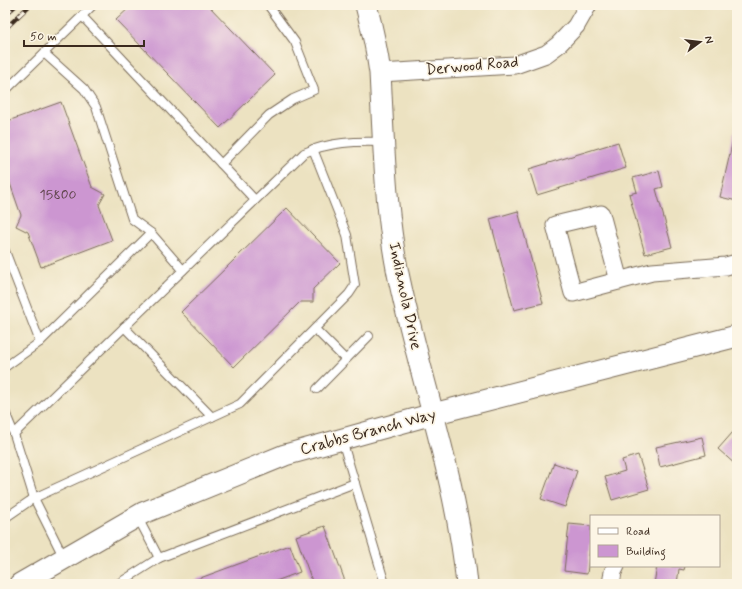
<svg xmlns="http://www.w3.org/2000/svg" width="742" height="589" font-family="Mynerve,sans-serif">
	<rect width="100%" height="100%" fill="#fcf5e5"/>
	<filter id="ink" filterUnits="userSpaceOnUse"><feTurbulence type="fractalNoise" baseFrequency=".025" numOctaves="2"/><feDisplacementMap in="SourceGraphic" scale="8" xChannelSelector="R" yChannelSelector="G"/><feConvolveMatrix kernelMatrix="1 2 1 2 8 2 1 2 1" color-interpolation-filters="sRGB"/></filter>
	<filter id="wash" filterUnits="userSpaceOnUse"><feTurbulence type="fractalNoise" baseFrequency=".012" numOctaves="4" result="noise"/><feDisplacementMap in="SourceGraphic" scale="16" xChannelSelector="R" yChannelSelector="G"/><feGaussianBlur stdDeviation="0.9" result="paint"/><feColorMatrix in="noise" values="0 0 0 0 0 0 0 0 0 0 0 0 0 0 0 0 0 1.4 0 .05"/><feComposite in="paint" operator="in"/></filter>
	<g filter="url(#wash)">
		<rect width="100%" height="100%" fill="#ece2c1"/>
		<g id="blocks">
			<g fill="#cc96d1">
				<polygon points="132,5 208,5 275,75 220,128 116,20"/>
				<polygon points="61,102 92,187 105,194 99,205 112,240 41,267 28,232 16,226 21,215 5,169 5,122"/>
				<polygon points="736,127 737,127 737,201 720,197"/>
				<polygon points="618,142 626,168 537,195 529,169"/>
				<polygon points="659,171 663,187 656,189 672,247 645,254 629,194 637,192 633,178"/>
				<polygon points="287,208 340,263 313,289 313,302 300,302 234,367 181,312"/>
				<polygon points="518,211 543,303 514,310 490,219"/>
				<polygon points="733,432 737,435 737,466 718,449"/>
				<polygon points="702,437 706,455 660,467 656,447"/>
				<polygon points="638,455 649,489 612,500 605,477 625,471 622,460"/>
				<polygon points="554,463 577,471 565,507 541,499"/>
				<polygon points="569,524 591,526 591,540 587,574 564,571"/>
				<polygon points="325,526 346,584 313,584 296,536"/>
				<polygon points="290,545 300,572 268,584 184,584"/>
				<polygon points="657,566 685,566 684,570 679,569 677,584 654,584"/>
			</g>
		</g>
	</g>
	<g filter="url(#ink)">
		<use href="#blocks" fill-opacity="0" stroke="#796a57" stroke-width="1"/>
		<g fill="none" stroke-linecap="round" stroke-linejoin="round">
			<defs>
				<g id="service">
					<polyline points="93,5 82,16 255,200"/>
					<polyline points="44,53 84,89 96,107 132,219 151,233"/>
					<polyline points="5,91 82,16"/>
					<polyline points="221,164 269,115 293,99 314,90 295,42 268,5"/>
					<polyline points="5,251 40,342 151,233 183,270"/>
					<polyline points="124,327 212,417"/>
					<polyline points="315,329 345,359"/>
					<polyline points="5,367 40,342"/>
					<polyline points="317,389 369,336"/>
					<polyline points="5,412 14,434"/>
					<polyline points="342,440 385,584"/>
					<polyline points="137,516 159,558 355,483"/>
					<polyline points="5,518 34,498 240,404 349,294 355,285 347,235 313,149"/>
					<path d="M64,558l-30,-60 -20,-64 290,-281c26,-11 51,-12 79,-11"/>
					<polyline points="118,584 159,558"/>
				</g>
				<g id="minor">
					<polyline points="380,73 515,65 546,54 558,45 576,26 588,5"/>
					<polyline points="619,281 601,214 555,225 573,293 652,272 726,266 737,263"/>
					<polyline points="611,584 613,572 616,566"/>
				</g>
				<g id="tertiary">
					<path d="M366,5c6,23 11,45 14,68 4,73 5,148 22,219 22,98 55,192 65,292"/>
					<polyline points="20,584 143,513 285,455 433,414 737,336"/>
				</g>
			</defs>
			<use href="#service" stroke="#796a57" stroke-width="10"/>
			<use href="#minor" stroke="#796a57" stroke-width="19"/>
			<use href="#tertiary" stroke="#796a57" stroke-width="23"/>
			<use href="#service" stroke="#fff" stroke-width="8"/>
			<use href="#minor" stroke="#fff" stroke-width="17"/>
			<use href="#tertiary" stroke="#fff" stroke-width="21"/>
			<defs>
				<g id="rail">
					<polyline points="5,15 16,5"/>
					<polyline points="5,29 30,5"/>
				</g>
			</defs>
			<use href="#rail" stroke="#3b2a1e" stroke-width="4.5"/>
			<use href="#rail" stroke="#fcf5e5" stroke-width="3" stroke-dasharray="9" stroke-linecap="butt"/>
		</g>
	</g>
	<g text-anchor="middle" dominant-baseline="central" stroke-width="3.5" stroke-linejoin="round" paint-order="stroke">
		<g font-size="14" fill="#5f454b">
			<text x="58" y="195">15800</text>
		</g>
		<g font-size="16" fill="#3b2a1e" stroke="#fcf5e5">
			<text transform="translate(472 66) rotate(-5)">Derwood Road</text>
			<text transform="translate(405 296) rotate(78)">Indianola Drive</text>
			<text transform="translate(368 432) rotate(-15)">Crabbs Branch Way</text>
		</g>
	</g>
	<rect width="742" height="589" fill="none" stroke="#fcf5e5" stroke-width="20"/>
	<rect x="590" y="515" width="130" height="52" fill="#fcf5e5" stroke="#afa495"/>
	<rect x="598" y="528" width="20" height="6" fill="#ffffff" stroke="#afa495"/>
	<text x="626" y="535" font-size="12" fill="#3b2a1e">Road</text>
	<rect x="598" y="545" width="20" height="12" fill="#cc96d1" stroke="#afa495"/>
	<text x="626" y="555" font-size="12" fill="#3b2a1e">Building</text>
	<g transform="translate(700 42) rotate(75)" stroke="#fcf5e5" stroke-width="3" paint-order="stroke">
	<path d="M0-3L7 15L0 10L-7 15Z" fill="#3b2a1e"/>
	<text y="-6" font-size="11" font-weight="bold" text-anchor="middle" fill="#3b2a1e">N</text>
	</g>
	<path d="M24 40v6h120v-6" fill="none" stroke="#3b2a1e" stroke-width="2"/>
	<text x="30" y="40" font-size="12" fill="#3b2a1e" stroke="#fcf5e5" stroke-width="3" paint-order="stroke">50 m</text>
</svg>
